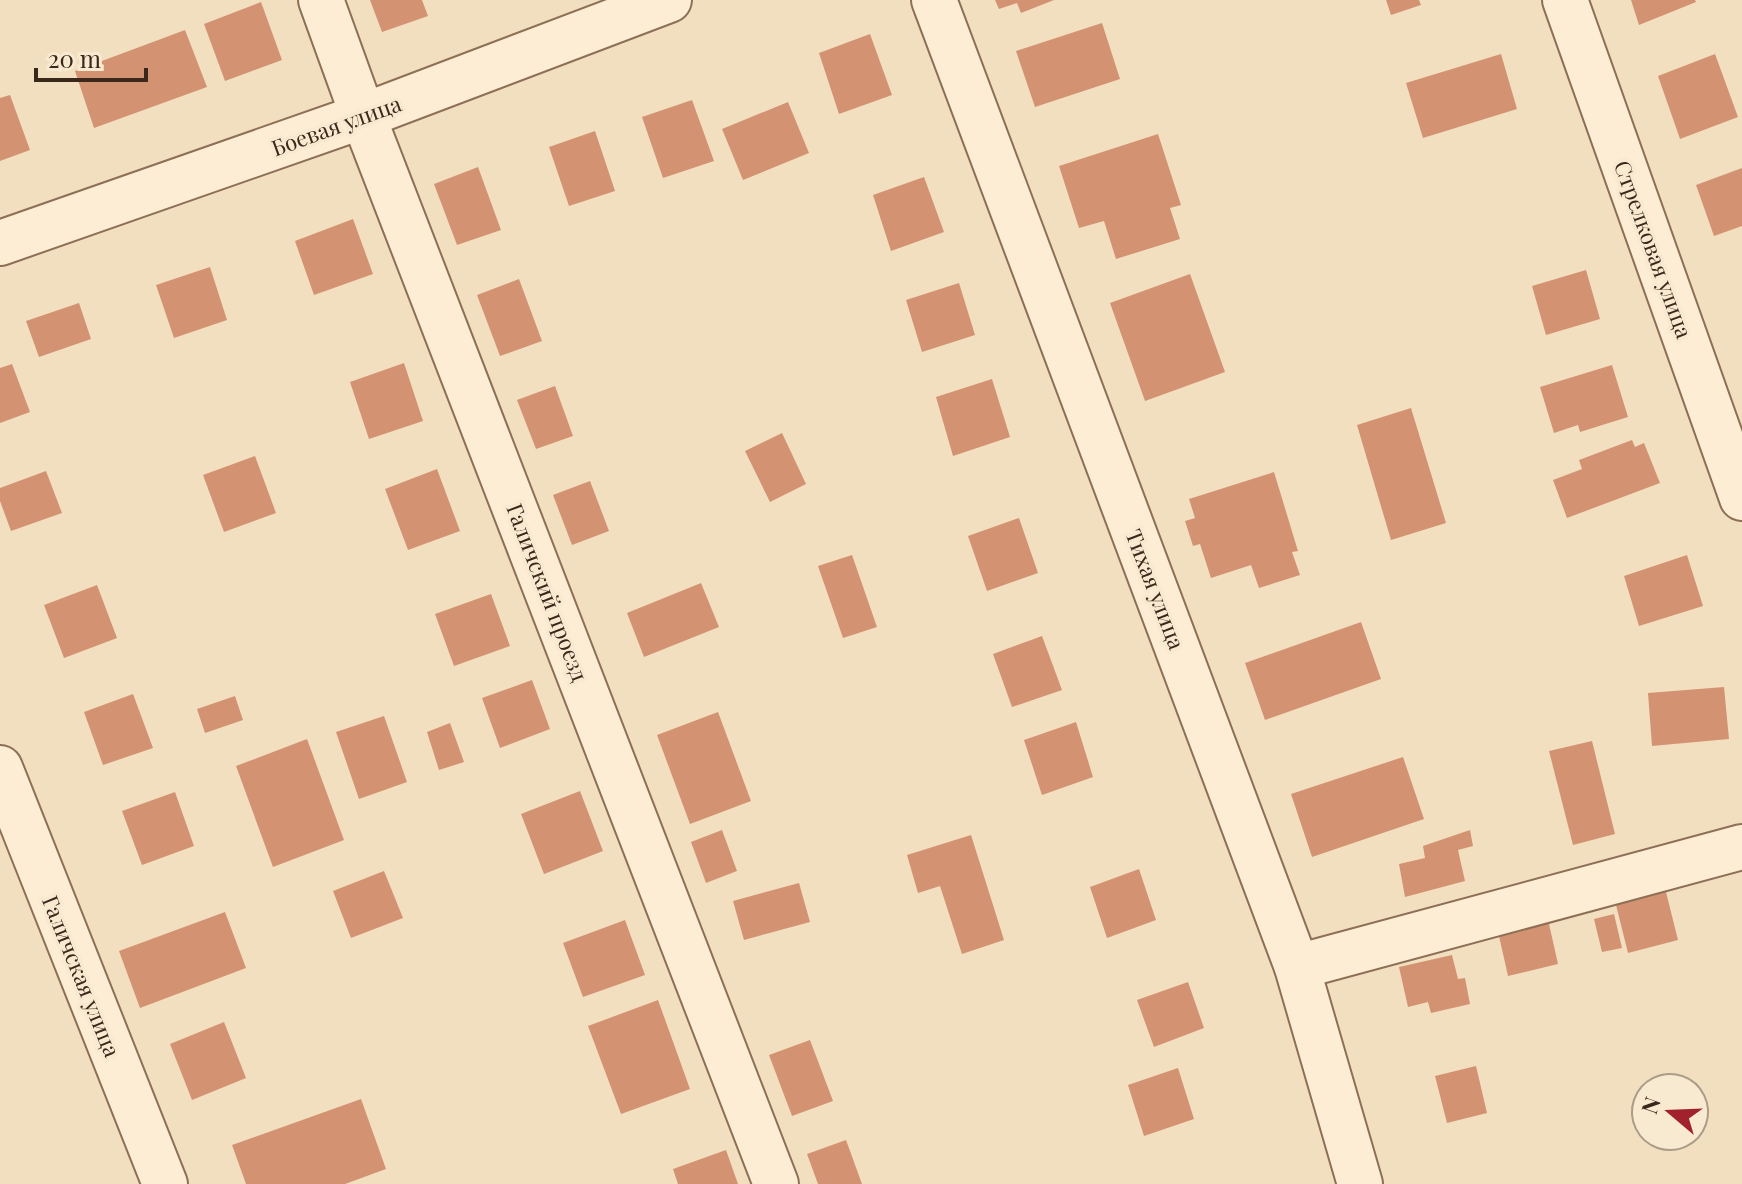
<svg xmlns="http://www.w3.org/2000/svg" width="1742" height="1184" font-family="'Playfair Display',serif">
	<rect width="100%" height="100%" fill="#f2dfc0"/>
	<g fill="#d39372">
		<polygon points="370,0 422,0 428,16 382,32"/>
		<polygon points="995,0 1054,0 1021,13 1017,3 999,9"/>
		<polygon points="1386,0 1419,0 1421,5 1391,15"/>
		<polygon points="1631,0 1695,0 1696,2 1639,25"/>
		<polygon points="261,2 282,60 225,81 204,24"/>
		<polygon points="1102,23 1120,79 1035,107 1016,51"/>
		<polygon points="185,30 207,87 94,128 75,71"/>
		<polygon points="870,34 892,95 839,114 819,53"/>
		<polygon points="1501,54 1517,109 1423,138 1406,83"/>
		<polygon points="1715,54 1738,117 1680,139 1658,76"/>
		<polygon points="10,95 30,150 0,161 0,98"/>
		<polygon points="692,100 714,161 663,178 642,117"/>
		<polygon points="788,102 809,153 743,180 722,129"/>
		<polygon points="595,131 615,191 569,206 549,147"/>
		<polygon points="1158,134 1181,205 1170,208 1180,239 1116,259 1104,221 1079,228 1059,166"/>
		<polygon points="478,167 501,230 457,245 434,184"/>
		<polygon points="1742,168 1742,226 1714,236 1696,185"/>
		<polygon points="924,177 944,232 891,251 873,195"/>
		<polygon points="353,219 373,274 314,295 295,241"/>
		<polygon points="210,267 227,320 174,338 156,285"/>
		<polygon points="1586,270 1600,319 1546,335 1532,286"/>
		<polygon points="1190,274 1225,372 1145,401 1110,303"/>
		<polygon points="519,279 542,341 500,356 477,295"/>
		<polygon points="959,283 975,335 922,352 906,300"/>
		<polygon points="79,303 91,339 39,357 26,321"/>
		<polygon points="404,363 423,421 369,439 350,382"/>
		<polygon points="12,364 30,412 0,423 0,368"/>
		<polygon points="1612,365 1628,417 1580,432 1578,425 1554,433 1540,387"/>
		<polygon points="992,379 1010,437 953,456 936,397"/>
		<polygon points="555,386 573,436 536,449 517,400"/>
		<polygon points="1411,408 1446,523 1391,540 1357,425"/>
		<polygon points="782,433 806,484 770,502 745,451"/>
		<polygon points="1632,440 1635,447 1644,443 1660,483 1567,518 1553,480 1582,469 1579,460"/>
		<polygon points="255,456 276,513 224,532 203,475"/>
		<polygon points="437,469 460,531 408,550 385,489"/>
		<polygon points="46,471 62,513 11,531 0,501 0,488"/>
		<polygon points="1274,472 1298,551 1292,552 1300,575 1259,588 1251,565 1211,578 1200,544 1193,546 1185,521 1195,518 1189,499"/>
		<polygon points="590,481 609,531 572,545 553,495"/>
		<polygon points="1019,518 1038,573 987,591 968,536"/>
		<polygon points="852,555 877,627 843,638 818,566"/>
		<polygon points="1687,555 1703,606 1639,626 1624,576"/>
		<polygon points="701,583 719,627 644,657 627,613"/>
		<polygon points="97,585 117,638 64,658 44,605"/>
		<polygon points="491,594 510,646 454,666 435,614"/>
		<polygon points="1361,622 1381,679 1265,720 1245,663"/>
		<polygon points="1042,636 1062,690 1012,707 993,654"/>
		<polygon points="532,680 550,729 500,748 482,698"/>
		<polygon points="1724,687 1729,739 1652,746 1648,693"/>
		<polygon points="133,694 153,748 103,765 84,712"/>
		<polygon points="235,696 243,720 205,733 197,709"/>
		<polygon points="718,712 751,801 690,824 657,735"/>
		<polygon points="384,716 407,782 359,799 336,732"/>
		<polygon points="1076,722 1093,777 1042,795 1024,740"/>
		<polygon points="450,723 464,762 439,770 427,732"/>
		<polygon points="307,739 344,840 273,867 236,766"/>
		<polygon points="1592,741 1615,834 1573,845 1549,751"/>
		<polygon points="1403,757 1424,819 1312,857 1291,794"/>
		<polygon points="580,791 603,851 544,874 521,814"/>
		<polygon points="175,792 194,846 142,865 122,811"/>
		<polygon points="722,830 737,871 706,883 691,842"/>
		<polygon points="1470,830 1473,846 1458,850 1465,881 1405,897 1399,864 1425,858 1423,846"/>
		<polygon points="971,835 1004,940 962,954 940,886 918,893 907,855"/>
		<polygon points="1139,869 1156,920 1107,938 1090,887"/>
		<polygon points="384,871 403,918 351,938 333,891"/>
		<polygon points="799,883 810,922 744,940 733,901"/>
		<polygon points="1665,888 1678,940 1628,953 1615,901"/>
		<polygon points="225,912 246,968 140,1008 119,951"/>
		<polygon points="1614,914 1622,948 1602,952 1594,919"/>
		<polygon points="1547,915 1558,964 1508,976 1497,927"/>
		<polygon points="625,920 645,975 583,997 563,943"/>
		<polygon points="1452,955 1458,979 1465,978 1470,1004 1431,1013 1428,1002 1408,1007 1399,967"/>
		<polygon points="1188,982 1204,1028 1154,1047 1137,1000"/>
		<polygon points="658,1000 690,1089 621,1114 588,1026"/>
		<polygon points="224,1022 246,1078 192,1100 170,1044"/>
		<polygon points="810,1040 833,1101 792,1116 769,1055"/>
		<polygon points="1476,1066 1487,1113 1447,1123 1435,1076"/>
		<polygon points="1178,1068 1194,1119 1144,1136 1128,1085"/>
		<polygon points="361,1099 386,1169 345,1184 246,1184 232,1145"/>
		<polygon points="846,1140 862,1184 818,1184 807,1154"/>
		<polygon points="726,1150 738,1184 678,1184 673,1169"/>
	</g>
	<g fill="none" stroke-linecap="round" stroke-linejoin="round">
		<defs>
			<g id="minor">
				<polyline points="321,0 363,116 776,1184"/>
				<polyline points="934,0 1297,967 1360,1184"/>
				<polyline points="1565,0 1742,498"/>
				<polyline points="0,768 165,1184"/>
				<polyline points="1297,967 1742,847"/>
			</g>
			<polyline id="tertiary" points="0,243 363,116 669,0"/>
		</defs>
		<use href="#minor" stroke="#8d6f56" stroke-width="48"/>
		<use href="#tertiary" stroke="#8d6f56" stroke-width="48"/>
		<use href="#minor" stroke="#fcedd4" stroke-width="44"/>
		<use href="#tertiary" stroke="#fcedd4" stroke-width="44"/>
	</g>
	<g text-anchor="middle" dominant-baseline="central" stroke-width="7" stroke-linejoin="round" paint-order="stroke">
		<g font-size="22" fill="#3b281c" stroke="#f8ead0">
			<text transform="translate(336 125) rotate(-20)">Боевая улица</text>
			<text transform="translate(1654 249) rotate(70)">Стрелковая улица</text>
			<text transform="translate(1156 589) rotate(69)">Тихая улица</text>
			<text transform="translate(548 592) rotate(69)">Галичский проезд</text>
			<text transform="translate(82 976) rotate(68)">Галичская улица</text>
		</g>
	</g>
	<g transform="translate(1670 1112) rotate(289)"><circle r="38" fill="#f8ead0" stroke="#ac9c88" stroke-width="2"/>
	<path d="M0-6L14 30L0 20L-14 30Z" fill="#a1212c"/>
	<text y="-12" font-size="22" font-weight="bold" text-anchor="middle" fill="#3b281c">N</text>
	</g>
	<path d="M36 68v12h110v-12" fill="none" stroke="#3b281c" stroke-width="4"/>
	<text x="48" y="68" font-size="24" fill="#3b281c" stroke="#f8ead0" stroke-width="6" paint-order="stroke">20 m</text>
</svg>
